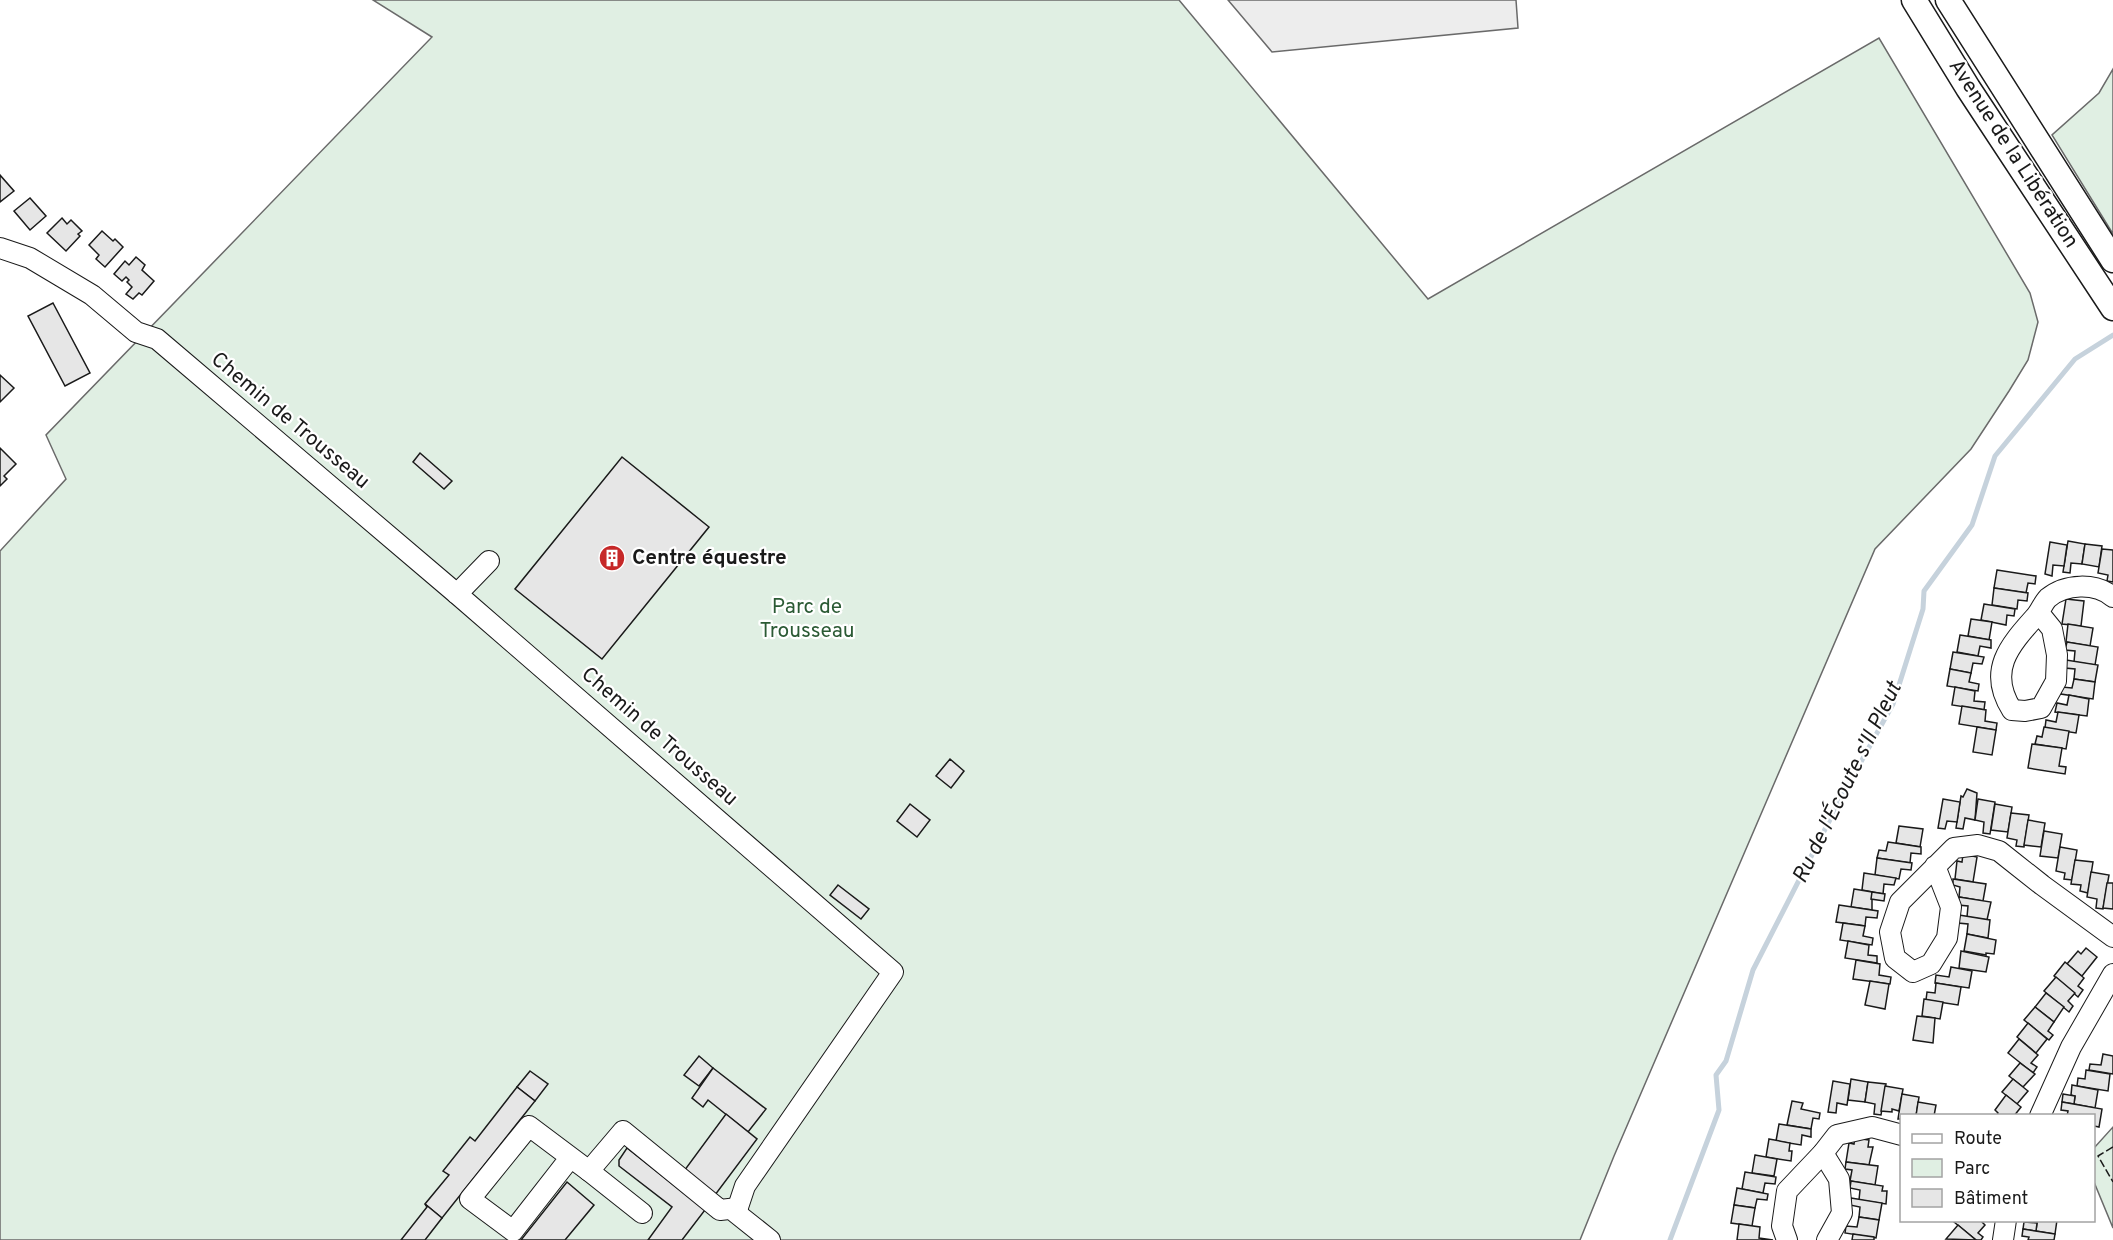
<svg xmlns="http://www.w3.org/2000/svg" width="2113" height="1240" font-family="Overpass,sans-serif">
	<rect width="100%" height="100%" fill="#fff"/>
	<g fill="#e0efe3" stroke="#6a6a6a" stroke-width="1.5">
		<polygon points="373,0 1179,0 1428,299 1879,38 2030,293 2038,322 2028,360 2009,391 1971,449 1875,549 1614,1156 1580,1240 0,1240 0,551 66,479 46,435 432,37"/>
		<polygon points="2113,69 2113,234 2052,135 2099,93"/>
		<polygon points="2113,1127 2113,1228 2094,1182 2094,1148"/>
	</g>
	<polygon fill="#ededed" stroke="#6a6a6a" stroke-width="1.5" points="1228,0 1516,0 1518,28 1272,52"/>
	<g fill="none" stroke-linecap="round" stroke-linejoin="round">
		<polyline stroke="#c6d2dc" stroke-width="5" points="1670,1240 1719,1110 1716,1075 1726,1061 1753,970 1841,798 1893,704 1923,609 1924,591 1972,525 1995,456 2075,359 2113,335"/>
	</g>
	<g fill="#e6e6e6" stroke="#1a1a1a" stroke-width="1.5">
		<polygon points="0,175 14,191 0,202"/>
		<polygon points="30,198 46,216 30,230 14,211"/>
		<polygon points="62,218 67,224 71,220 82,231 78,234 80,236 66,251 47,233"/>
		<polygon points="102,231 113,241 115,239 123,247 105,267 96,259 99,255 89,245"/>
		<polygon points="136,257 145,265 142,270 154,281 142,295 139,293 133,299 126,294 132,287 127,282 129,280 126,277 122,281 114,274 125,261 129,265"/>
		<polygon points="53,303 90,373 65,386 28,316"/>
		<polygon points="0,375 14,388 0,402"/>
		<polygon points="0,448 16,464 4,476 7,479 0,486"/>
		<polygon points="420,453 452,481 444,489 413,462"/>
		<polygon points="622,457 709,527 602,659 515,589"/>
		<polygon points="2068,541 2085,544 2082,564 2071,563 2070,573 2063,572"/>
		<polygon points="2050,542 2067,545 2064,566 2053,565 2052,576 2045,574"/>
		<polygon points="2085,544 2102,546 2099,567 2082,564"/>
		<polygon points="2102,549 2113,550 2113,582 2107,581 2108,575 2098,573"/>
		<polygon points="1997,570 2036,576 2035,584 2028,583 2026,593 1994,588"/>
		<polygon points="1994,588 2028,593 2027,601 2018,600 2017,609 1992,605"/>
		<polygon points="2066,599 2084,601 2081,626 2062,624"/>
		<polygon points="1984,604 2015,609 2014,616 2007,615 2006,625 1981,620"/>
		<polygon points="1971,619 1992,622 1989,640 1968,636"/>
		<polygon points="2068,624 2093,628 2090,646 2066,642"/>
		<polygon points="1960,635 1991,640 1991,648 1980,646 1978,656 1957,652"/>
		<polygon points="2067,642 2098,647 2095,665 2074,662 2075,651 2065,650"/>
		<polygon points="1953,652 1984,657 1982,664 1973,663 1971,673 1950,669"/>
		<polygon points="2066,660 2098,665 2095,682 2074,679 2075,669 2065,668"/>
		<polygon points="1950,669 1971,673 1969,682 1979,684 1978,691 1947,686"/>
		<polygon points="2074,679 2095,682 2093,699 2061,694 2062,687 2072,688"/>
		<polygon points="1955,687 1975,691 1974,701 1985,702 1984,710 1952,705"/>
		<polygon points="2069,695 2089,699 2087,716 2055,712 2057,703 2067,705"/>
		<polygon points="1962,706 1986,710 1985,721 1997,723 1996,730 1959,724"/>
		<polygon points="2058,712 2079,715 2076,733 2045,728 2046,720 2056,722"/>
		<polygon points="1977,727 1996,730 1992,755 1973,752"/>
		<polygon points="2044,727 2069,731 2066,749 2035,744 2037,736 2042,737"/>
		<polygon points="2032,744 2062,748 2059,766 2066,767 2065,774 2028,768"/>
		<polygon points="950,759 964,771 951,788 936,776"/>
		<polygon points="1967,789 1977,793 1975,820 1965,818 1963,829 1956,828 1961,796 1963,797"/>
		<polygon points="1943,799 1960,802 1957,822 1947,821 1945,829 1938,828"/>
		<polygon points="1978,799 1995,802 1990,834 1983,833 1984,822 1975,820"/>
		<polygon points="910,804 930,820 917,837 897,821"/>
		<polygon points="1995,804 2012,807 2008,832 1991,830"/>
		<polygon points="2011,813 2029,815 2024,847 2016,846 2017,840 2007,838"/>
		<polygon points="2028,820 2045,823 2041,847 2024,845"/>
		<polygon points="1899,826 1923,829 1920,847 1896,843"/>
		<polygon points="2044,831 2062,834 2058,858 2040,856"/>
		<polygon points="1888,842 1921,847 1921,854 1911,853 1910,863 1877,858 1879,850 1886,851"/>
		<polygon points="2060,847 2077,850 2072,880 2064,879 2065,873 2056,871"/>
		<polygon points="1963,854 1977,857 1973,882 1955,879 1957,861 1962,862"/>
		<polygon points="1877,858 1912,863 1911,870 1901,869 1899,879 1875,875"/>
		<polygon points="2075,860 2093,862 2088,893 2080,891 2081,885 2071,884"/>
		<polygon points="2091,872 2109,875 2103,909 2096,908 2097,899 2087,897"/>
		<polygon points="1864,873 1896,878 1894,885 1884,884 1883,894 1862,890"/>
		<polygon points="1953,879 1986,884 1983,901 1959,897 1960,887 1953,885"/>
		<polygon points="2107,883 2113,883 2113,909 2103,908"/>
		<polygon points="838,885 869,909 861,919 830,895"/>
		<polygon points="1854,889 1872,892 1872,910 1851,907"/>
		<polygon points="1872,892 1885,894 1884,901 1871,899"/>
		<polygon points="1959,897 1991,902 1987,920 1967,917 1968,906 1958,905"/>
		<polygon points="1839,905 1878,911 1877,918 1866,917 1865,926 1836,922"/>
		<polygon points="1959,915 1990,920 1988,938 1967,934 1968,924 1958,923"/>
		<polygon points="1843,923 1865,926 1863,936 1873,938 1872,945 1840,940"/>
		<polygon points="1967,934 1996,940 1994,954 1986,953 1986,955 1964,951"/>
		<polygon points="1848,941 1869,945 1868,955 1877,956 1877,963 1845,958"/>
		<polygon points="2086,948 2097,957 2082,976 2067,964 2078,951 2081,954"/>
		<polygon points="1961,951 1989,957 1986,972 1959,968"/>
		<polygon points="1856,960 1880,964 1879,975 1891,977 1890,984 1853,979"/>
		<polygon points="2065,962 2084,978 2078,986 2083,990 2078,997 2054,976"/>
		<polygon points="1951,967 1972,971 1969,988 1935,983 1936,975 1949,977"/>
		<polygon points="2056,977 2075,993 2068,1001 2073,1006 2069,1012 2044,991"/>
		<polygon points="1870,981 1889,984 1885,1009 1865,1005"/>
		<polygon points="1936,983 1961,987 1958,1005 1926,1000 1927,992 1935,993"/>
		<polygon points="2046,993 2064,1007 2054,1022 2035,1007"/>
		<polygon points="1924,999 1943,1002 1940,1019 1922,1016"/>
		<polygon points="2035,1007 2054,1022 2048,1031 2053,1035 2049,1040 2024,1020"/>
		<polygon points="1917,1016 1935,1018 1933,1043 1913,1040"/>
		<polygon points="2028,1023 2047,1039 2036,1053 2017,1037"/>
		<polygon points="2019,1039 2038,1055 2031,1063 2037,1067 2033,1073 2008,1053"/>
		<polygon points="2103,1054 2113,1056 2113,1074 2089,1070 2090,1064 2101,1065"/>
		<polygon points="699,1056 713,1068 699,1086 684,1075"/>
		<polygon points="2020,1063 2035,1074 2023,1087 2009,1076"/>
		<polygon points="713,1068 766,1109 748,1132 708,1100 703,1107 692,1098"/>
		<polygon points="2086,1070 2110,1074 2108,1091 2077,1086 2078,1078 2085,1079"/>
		<polygon points="530,1071 548,1084 535,1101 517,1087"/>
		<polygon points="1851,1079 1868,1082 1865,1102 1848,1100"/>
		<polygon points="2013,1079 2028,1091 2017,1104 2002,1092"/>
		<polygon points="1833,1081 1850,1084 1847,1105 1837,1103 1836,1113 1828,1112"/>
		<polygon points="1868,1082 1886,1084 1881,1115 1874,1114 1875,1104 1865,1102"/>
		<polygon points="2072,1085 2098,1090 2095,1108 2074,1104 2075,1096 2071,1095"/>
		<polygon points="1885,1086 1903,1089 1899,1111 1892,1109 1892,1112 1881,1111"/>
		<polygon points="517,1087 535,1101 442,1218 425,1204 449,1175 443,1171 470,1137 475,1141"/>
		<polygon points="1902,1094 1919,1097 1916,1116 1902,1116 1902,1119 1898,1119"/>
		<polygon points="2063,1094 2075,1096 2074,1104 2062,1102"/>
		<polygon points="2006,1095 2021,1107 2014,1116 1997,1116 1998,1113 1995,1110"/>
		<polygon points="1792,1101 1803,1103 1801,1109 1820,1113 1819,1119 1813,1118 1811,1129 1787,1125"/>
		<polygon points="1918,1102 1936,1105 1934,1116 1916,1116"/>
		<polygon points="2062,1102 2102,1109 2099,1127 2094,1126 2094,1116 2067,1116 2068,1111 2061,1110"/>
		<polygon points="726,1114 757,1139 715,1195 684,1171"/>
		<polygon points="1779,1124 1811,1129 1811,1137 1802,1135 1801,1145 1776,1141"/>
		<polygon points="1855,1138 1869,1140 1868,1147 1873,1147 1869,1165 1846,1162 1849,1143 1854,1144"/>
		<polygon points="1769,1139 1790,1143 1789,1151 1792,1151 1791,1161 1766,1157"/>
		<polygon points="627,1148 705,1210 682,1240 648,1240 672,1207 619,1166 619,1160"/>
		<polygon points="1755,1155 1777,1159 1774,1176 1752,1173"/>
		<polygon points="1846,1162 1878,1166 1875,1185 1850,1181 1852,1170 1845,1169"/>
		<polygon points="1745,1172 1776,1177 1775,1184 1765,1183 1763,1193 1742,1189"/>
		<polygon points="1851,1181 1883,1186 1882,1191 1887,1191 1886,1204 1859,1200 1860,1190 1850,1188"/>
		<polygon points="567,1182 594,1205 565,1240 521,1240"/>
		<polygon points="1737,1188 1768,1194 1767,1200 1757,1199 1755,1208 1734,1205"/>
		<polygon points="1851,1198 1882,1203 1879,1220 1859,1217 1860,1207 1850,1205"/>
		<polygon points="425,1204 442,1218 425,1240 401,1240 427,1207"/>
		<polygon points="1734,1205 1755,1208 1752,1226 1731,1223"/>
		<polygon points="1859,1217 1879,1220 1876,1238 1845,1233 1846,1226 1857,1227"/>
		<polygon points="1956,1220 1980,1220 1985,1225 1978,1233 1983,1237 1981,1240 1976,1240 1954,1222"/>
		<polygon points="2031,1220 2057,1220 2055,1234 2036,1231 2037,1223 2031,1223"/>
		<polygon points="2024,1222 2037,1223 2036,1231 2023,1229"/>
		<polygon points="1739,1224 1760,1227 1759,1238 1773,1240 1737,1240"/>
		<polygon points="1958,1225 1976,1240 1946,1239"/>
		<polygon points="2023,1229 2055,1234 2054,1240 2028,1240 2029,1237 2022,1236"/>
		<polygon points="1853,1234 1874,1237 1874,1240 1852,1240"/>
	</g>
	<g fill="none" stroke-linecap="round" stroke-linejoin="round">
		<defs>
			<g id="minor">
				<polyline points="0,248 30,258 92,295 136,332 157,339 457,594 893,972 745,1186 736,1213 770,1240"/>
				<polyline points="457,594 489,561"/>
				<path d="M2039,613l13,16 5,26 -1,26 -15,27 -16,3 -13,-1c-25,-39 -3,-64 23,-93 5,-5 8,-14 13,-19 17,-14 47,-16 65,-1"/>
				<polyline points="1935,866 1951,907 1947,938 1931,964 1913,972 1895,958 1890,932 1900,902 1954,848 1978,845 1999,851 2042,885 2113,937"/>
				<polyline points="2040,1116 2071,1047 2113,974"/>
				<polyline points="1823,1153 1839,1179 1842,1213 1827,1240"/>
				<polyline points="570,1158 513,1231 470,1199 529,1126 589,1171"/>
				<polyline points="642,1213 589,1171 623,1131 720,1210 738,1208"/>
				<polyline points="1787,1240 1782,1226 1787,1191 1823,1153 1837,1135 1872,1127 1902,1135"/>
				<polyline points="2003,1240 2006,1220"/>
			</g>
			<g id="major">
				<polyline points="1914,0 1968,88 2113,308"/>
				<polyline points="1948,0 2113,260"/>
			</g>
		</defs>
		<use href="#minor" stroke="#1a1a1a" stroke-width="22"/>
		<use href="#major" stroke="#1a1a1a" stroke-width="27"/>
		<use href="#minor" stroke="#fff" stroke-width="20"/>
		<use href="#major" stroke="#fff" stroke-width="24"/>
		<polyline stroke="#1a1a1a" stroke-width="1.5" stroke-dasharray="8 3" stroke-linecap="butt" points="2113,1147 2098,1156 2113,1182"/>
	</g>
	<defs>
		<symbol id="building-disc" viewBox="-11 -11 22 22"><circle r="9.5" fill="#c62828" stroke="#fff"/><path d="M-4-6H4V6H1V3H-1V6H-4ZM-2.5-4.3h1.7v1.8h-1.7ZM.8-4.3h1.7v1.8H.8ZM-2.5-1h1.7V.8h-1.7ZM.8-1h1.7V.8H.8Z" fill="#fff"/></symbol>
	</defs>
	<g fill-rule="evenodd">
		<use href="#building-disc" x="597" y="543" width="30" height="30"/>
	</g>
	<g text-anchor="middle" dominant-baseline="central" stroke-width="4.5" stroke-linejoin="round" paint-order="stroke">
		<g font-size="21" fill="#1a1a1a" stroke="#fff">
			<text transform="translate(2013 154) rotate(57)">Avenue de la Libération</text>
			<text transform="translate(290 421) rotate(40)">Chemin de Trousseau</text>
			<text transform="translate(659 737) rotate(41)">Chemin de Trousseau</text>
		</g>
		<g font-size="21" font-weight="bold" fill="#1a1a1a" stroke="#fff" text-anchor="start">
			<text x="632" y="558">Centre équestre</text>
		</g>
		<g font-size="21" fill="#2b5a34" stroke="#fff">
			<text x="807" y="607">Parc de<tspan x="807" dy="24">Trousseau</tspan></text>
		</g>
		<g font-size="22" font-style="italic" fill="#1a1a1a" stroke="#fff">
			<text transform="translate(1848 783) rotate(-64)">Ru de l'Écoute s'Il Pleut</text>
		</g>
	</g>
	<rect x="1900" y="1114" width="195" height="108" fill="#ffffff" stroke="#a3a3a3" stroke-width="1.5"/>
	<rect x="1912" y="1134" width="30" height="9" fill="#ffffff" stroke="#a3a3a3" stroke-width="1.5"/>
	<text x="1954" y="1144" font-size="18" fill="#1a1a1a">Route</text>
	<rect x="1912" y="1159" width="30" height="18" fill="#e0efe3" stroke="#a3a3a3" stroke-width="1.5"/>
	<text x="1954" y="1174" font-size="18" fill="#1a1a1a">Parc</text>
	<rect x="1912" y="1189" width="30" height="18" fill="#e6e6e6" stroke="#a3a3a3" stroke-width="1.5"/>
	<text x="1954" y="1204" font-size="18" fill="#1a1a1a">Bâtiment</text>
</svg>
